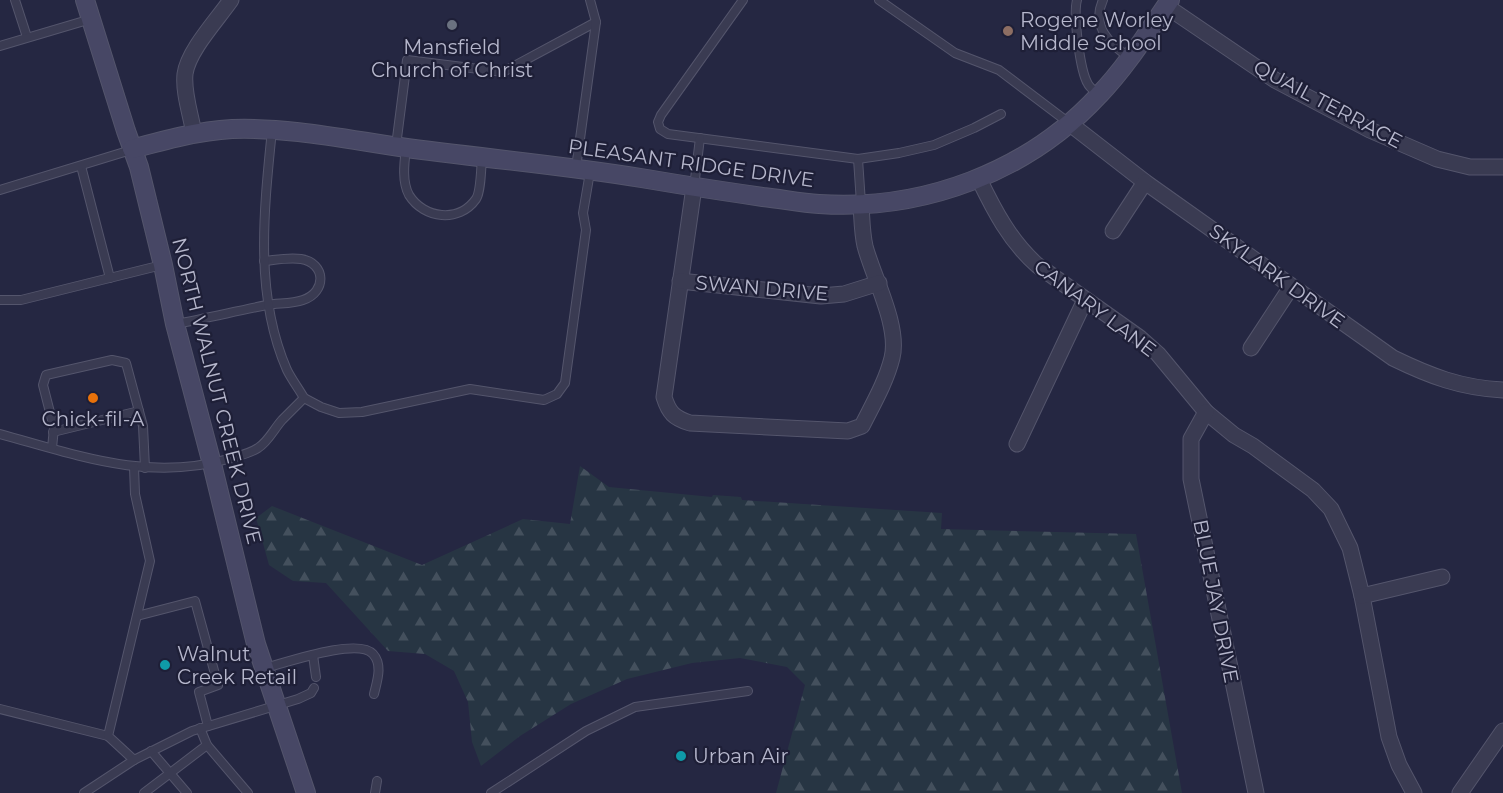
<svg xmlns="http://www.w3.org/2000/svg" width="1503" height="793" font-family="Montserrat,sans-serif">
	<defs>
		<pattern id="forest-firs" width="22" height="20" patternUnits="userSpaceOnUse" patternTransform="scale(1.5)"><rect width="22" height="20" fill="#273543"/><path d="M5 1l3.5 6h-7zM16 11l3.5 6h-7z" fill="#44505d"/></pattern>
	</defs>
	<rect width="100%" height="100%" fill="#252742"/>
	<polygon fill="url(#forest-firs)" points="580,466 609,487 712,497 713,495 741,497 742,500 942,513 941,529 1136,534 1182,793 776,793 805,685 787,667 740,658 692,663 627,679 571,704 520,736 481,766 472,742 468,702 454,671 425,654 388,651 326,583 293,581 269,565 256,518 272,506 422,565 523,519 570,524"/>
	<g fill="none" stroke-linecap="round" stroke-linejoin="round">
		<defs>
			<g id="lane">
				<polyline points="15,0 27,37"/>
				<polyline points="743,0 661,115 658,122 660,129 668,134 858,159 899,153 934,145 974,128 1001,114"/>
				<polyline points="879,0 955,53 999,70 1069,123"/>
				<path d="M1077,0c-4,15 3,71 11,84 2,4 7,7 10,10"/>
				<path d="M1103,0c-12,26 6,44 26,57"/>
				<polyline points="0,46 91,19"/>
				<polyline points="396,146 407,60 503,72 596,22"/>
				<path d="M406,149c-2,15 -4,33 3,46 15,24 50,28 67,4 5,-7 5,-31 6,-41"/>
				<polyline points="858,159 861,203"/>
				<polyline points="81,166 110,278"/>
				<polyline points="576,168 596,22 590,0"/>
				<polyline points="694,187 700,138"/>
				<polyline points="0,190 131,150"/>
				<polyline points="0,300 21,300 162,265"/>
				<path d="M176,324c31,-6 61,-13 91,-19 11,-2 25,-1 36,-5 24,-8 23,-37 -2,-41 -12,-2 -26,1 -37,2"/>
				<polyline points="304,398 321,407 339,413 362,412 470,389 544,400 557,394 565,383 586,230 583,213 590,172"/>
				<polyline points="53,432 139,411"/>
				<path d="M0,434c77,21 148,48 228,25 10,-3 21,-5 30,-11 10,-6 16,-19 24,-28 7,-7 15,-15 22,-22 -5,-9 -12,-18 -17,-28 -33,-75 -23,-161 -15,-240"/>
				<polyline points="52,448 54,428 43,385 46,375 112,360 126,363 143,426 145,468"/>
				<polyline points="137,616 195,601 218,685 199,692 208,726"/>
				<polyline points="313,655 316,677"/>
				<path d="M265,668c20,-5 93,-31 108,-14 10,11 4,27 1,40"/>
				<polyline points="0,709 108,736"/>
				<polyline points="200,728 207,745 248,793"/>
				<polyline points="151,751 187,793"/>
				<polyline points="134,760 108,736 150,561 135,494 134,467"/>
				<polyline points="84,793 134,760 192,731 298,699 311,693 314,688"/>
				<polyline points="144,793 207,745"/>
				<polyline points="375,793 377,781"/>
				<polyline points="491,793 586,731 635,707 748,691"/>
			</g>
			<g id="street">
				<polyline points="1166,6 1275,80 1370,130 1437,159 1470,167 1503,167"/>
				<path d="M1069,123l76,59 248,176c37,18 68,30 110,32"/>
				<path d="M194,134c-3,-19 -11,-41 -9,-60 3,-23 32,-54 46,-74"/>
				<path d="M979,179c15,31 31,62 58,86l103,73 18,16 48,58 28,23 19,11 60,44 18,19 19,39 12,48 27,141 10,28 15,28"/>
				<path d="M694,187l-30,210c5,16 10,21 26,26l158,8 14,-5c11,-22 24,-44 30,-68 8,-32 -19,-81 -27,-112 -3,-13 -3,-27 -4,-41"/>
				<polyline points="1113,231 1145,182"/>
				<polyline points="680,281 821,296 844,294 879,283"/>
				<polyline points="1251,348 1291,287"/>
				<polyline points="1206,412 1191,439 1191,479 1256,793"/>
				<polyline points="1017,444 1085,300"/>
				<polyline points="1362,596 1442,577"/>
				<polyline points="1460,793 1503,731"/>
			</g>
			<g id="secondary">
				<polyline points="85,0 126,131 139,167 163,265 175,324 212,464 256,644 306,793"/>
				<path d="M132,149c33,-9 66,-18 100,-20 56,-2 113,10 168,18 80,11 161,18 241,31 40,7 81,13 122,19 19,2 38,6 56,7 104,7 209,-32 280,-109 27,-28 49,-63 71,-95"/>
			</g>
		</defs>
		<use href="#lane" stroke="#54556c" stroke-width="10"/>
		<use href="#street" stroke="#54556c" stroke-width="17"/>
		<use href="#secondary" stroke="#54556c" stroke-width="20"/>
		<use href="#lane" stroke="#3a3b52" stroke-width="8"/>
		<use href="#street" stroke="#3a3b52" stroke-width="15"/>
		<use href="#secondary" stroke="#474765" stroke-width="18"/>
	</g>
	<circle fill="#6b7280" stroke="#1e1f37" stroke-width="2" cx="452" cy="25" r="6"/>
	<circle fill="#8d6e63" stroke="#1e1f37" stroke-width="2" cx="1008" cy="31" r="6"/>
	<circle fill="#e8710a" stroke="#1e1f37" stroke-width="2" cx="93" cy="398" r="6"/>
	<g fill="#0f9aa8" stroke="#1e1f37" stroke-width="2">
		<circle cx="165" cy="665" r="6"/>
		<circle cx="681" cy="756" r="6"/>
	</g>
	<g text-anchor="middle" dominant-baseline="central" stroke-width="4.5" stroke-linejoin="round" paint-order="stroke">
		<g font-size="20" fill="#b6b7cc" stroke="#1e1f37" text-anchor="start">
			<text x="1020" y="20">Rogene Worley<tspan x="1020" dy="23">Middle School</tspan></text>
			<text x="452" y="47" text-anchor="middle">Mansfield<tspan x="452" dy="23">Church of Christ</tspan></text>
			<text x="93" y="419" text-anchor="middle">Chick-fil-A</text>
			<text x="177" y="654">Walnut<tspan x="177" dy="23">Creek Retail</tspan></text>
			<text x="693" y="756">Urban Air</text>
		</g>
		<g font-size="20" fill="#b6b7cc" stroke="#1e1f37">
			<text transform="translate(1328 104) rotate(28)">QUAIL TERRACE</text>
			<text transform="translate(691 163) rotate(8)">PLEASANT RIDGE DRIVE</text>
			<text transform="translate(1277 276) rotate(36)">SKYLARK DRIVE</text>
			<text transform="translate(762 288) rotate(5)">SWAN DRIVE</text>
			<text transform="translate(1095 308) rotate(37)">CANARY LANE</text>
			<text transform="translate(217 391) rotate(76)">NORTH WALNUT CREEK DRIVE</text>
			<text transform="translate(1216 601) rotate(79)">BLUE JAY DRIVE</text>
		</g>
	</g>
</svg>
